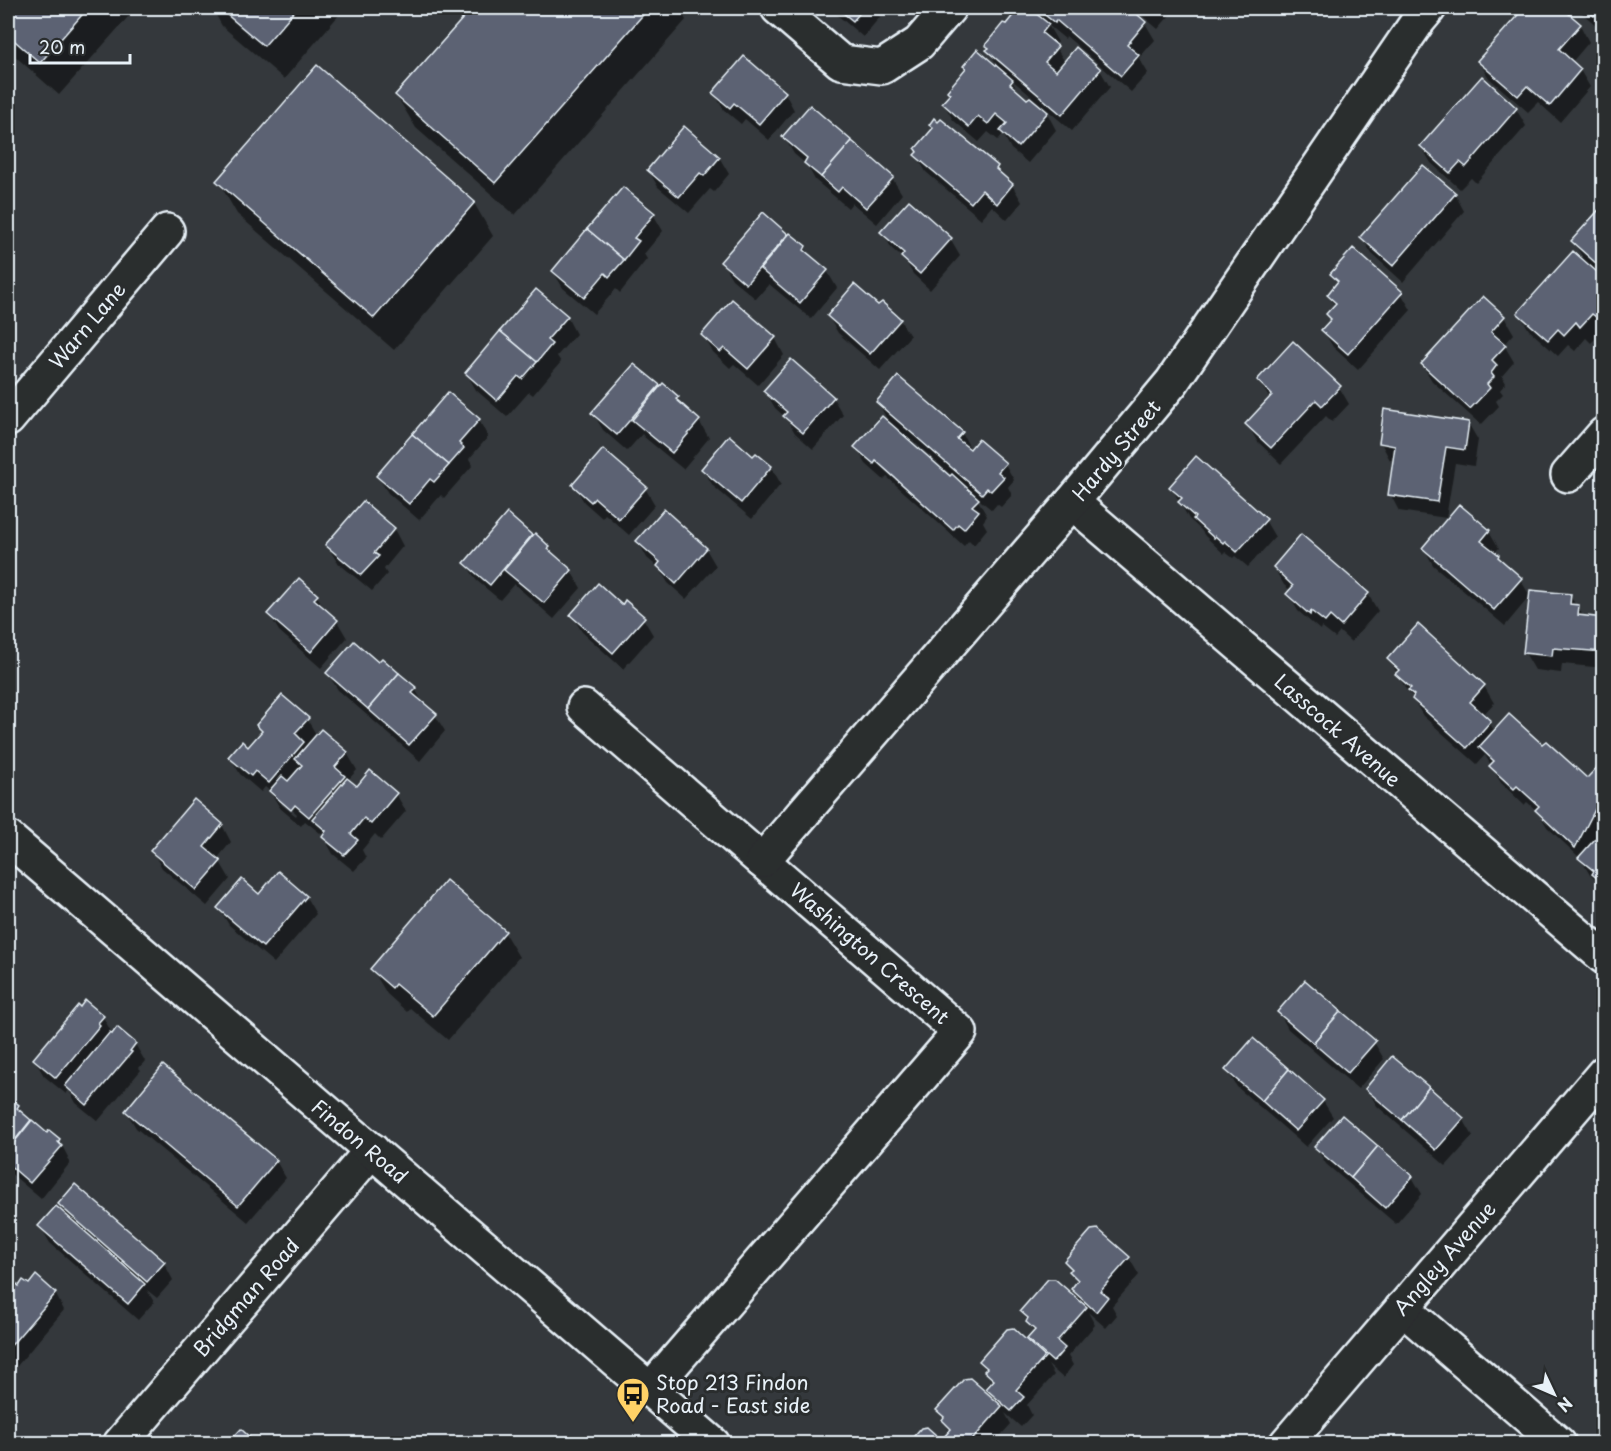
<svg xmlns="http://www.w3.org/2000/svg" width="1611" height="1451" font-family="'Playpen Sans',sans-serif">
	<rect width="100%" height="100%" fill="#34383c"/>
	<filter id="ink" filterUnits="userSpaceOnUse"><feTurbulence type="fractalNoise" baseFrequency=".0167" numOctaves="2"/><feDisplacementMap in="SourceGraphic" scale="12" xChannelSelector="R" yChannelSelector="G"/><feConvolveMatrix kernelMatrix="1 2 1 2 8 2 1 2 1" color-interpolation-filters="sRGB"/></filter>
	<g filter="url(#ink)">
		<g fill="#0007" fill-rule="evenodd">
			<polygon points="8,8 136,8 59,95 8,50"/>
			<polygon points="212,8 345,8 284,79 222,26"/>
			<polygon points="474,8 679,8 686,20 515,215 416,128 396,95"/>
			<polygon points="829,8 875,8 880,17 863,37"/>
			<polygon points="1021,8 1027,8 1039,17 1034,8 1127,8 1145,23 1155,40 1139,58 1148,73 1131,92 1066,36 1065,39 1048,25 1058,42 1055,46 1065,62 1100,70 1110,87 1072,131 1011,79 1020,95 1047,113 1056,130 1028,163 1011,149 1003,134 998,140 988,132 979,142 953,120 944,104 967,70 965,66 999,69 986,45"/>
			<polygon points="1133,8 1176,8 1158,29"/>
			<polygon points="1526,8 1559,8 1580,25 1589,42 1572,62 1580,70 1590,87 1560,122 1538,102 1528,112 1489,78 1479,62"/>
			<polygon points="1576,8 1604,8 1604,32"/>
			<polygon points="1482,78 1516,109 1526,126 1476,183 1471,178 1460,189 1431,163 1421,146"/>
			<polygon points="714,93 785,93 794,110 769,140 745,119 741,124 724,110"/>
			<polygon points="931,125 997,167 1001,176 1012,185 1022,202 1007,220 992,206 981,219 926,172 916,155 933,130"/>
			<polygon points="784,137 892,178 902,194 877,224 852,203 848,208 815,180 807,165 794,154"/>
			<polygon points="719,157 729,174 714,192 710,189 689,213 658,187 649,171"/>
			<polygon points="218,181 474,203 493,236 394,350 237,214"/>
			<polygon points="1455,194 1464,211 1403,282 1372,254 1362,238"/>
			<polygon points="1604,207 1604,330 1591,343 1586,338 1575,351 1568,345 1558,356 1529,330 1519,313 1586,263 1573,241"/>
			<polygon points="653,214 663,231 644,254 647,259 620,293 616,289 594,314 563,288 553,271"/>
			<polygon points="763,214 789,237 805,247 811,258 827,271 837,288 811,319 769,284 756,299 732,279 722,262"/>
			<polygon points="882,232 950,239 960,256 930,290 913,274 905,260 892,249"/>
			<polygon points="1332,274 1401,293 1411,310 1358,370 1333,347 1323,330 1331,321 1327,314 1335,306 1328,295 1338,284"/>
			<polygon points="828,316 900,320 910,336 880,370 838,333"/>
			<polygon points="567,317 576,334 557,356 561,362 533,395 529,392 507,417 476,390 467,374"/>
			<polygon points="1504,317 1514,334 1504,345 1514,362 1502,376 1506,383 1500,390 1503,394 1496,401 1499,406 1481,425 1432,381 1422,364"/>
			<polygon points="703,335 775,338 784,355 758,385 734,364 730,368 713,352"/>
			<polygon points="8,364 22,389 8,406"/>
			<polygon points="1258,380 1339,387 1349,404 1332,422 1326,416 1281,464 1257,441 1247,424 1270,399"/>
			<polygon points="658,386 660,389 678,398 683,407 699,421 709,438 683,469 644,437 642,434 627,451 603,430 593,413"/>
			<polygon points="765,391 833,398 843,415 813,449 795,433 786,418 775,408"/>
			<path d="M878,402l84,31 9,17 34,14 9,16 -6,7 4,8 -11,12 -4,-3 -5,6 -16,-13 11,19 -4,6 4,7 -13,16 -5,-5 -5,6 -77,-69 -3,3 -18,-16 -10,-17 34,-22zM912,440l40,36 -2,2 -40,-35z"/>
			<polygon points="479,420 488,437 469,459 473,465 444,498 441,495 419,520 388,493 378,477"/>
			<polygon points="1468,423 1478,440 1474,466 1455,463 1446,518 1399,511 1390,494 1395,461 1390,460 1381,443"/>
			<polygon points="753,458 771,467 781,484 752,519 713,486 703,469"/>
			<polygon points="574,485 645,488 655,505 629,535 605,514 602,518 584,502"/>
			<polygon points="1171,487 1265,520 1275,537 1248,567 1235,556 1233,558 1225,552 1224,554 1205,536 1201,530 1189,519"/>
			<polygon points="507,515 533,537 549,548 555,557 571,571 581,588 554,619 514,584 500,600 476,580 466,563"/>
			<polygon points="394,529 403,546 384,569 387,574 372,591 337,562 327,545"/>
			<polygon points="1489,531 1499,548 1494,553 1501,562 1520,579 1530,596 1505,626 1433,565 1424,548"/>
			<polygon points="638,541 706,549 716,566 686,599 668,583 660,569 647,558"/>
			<polygon points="1274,568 1368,594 1378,611 1351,642 1340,632 1335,638 1321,627 1320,630 1298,611 1288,594 1291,591 1284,585"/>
			<polygon points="299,581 317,596 326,611 337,621 347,638 321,668 279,631 269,614"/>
			<polygon points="1570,596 1584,617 1604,619 1604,668 1562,664 1561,673 1535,670 1525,653"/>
			<polygon points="622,607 643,618 653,635 623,669 582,632 572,615"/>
			<polygon points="1389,659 1484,686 1494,703 1482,716 1489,722 1495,732 1542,746 1587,780 1604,763 1604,827 1601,832 1604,831 1604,891 1599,883 1590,875 1580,858 1547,827 1538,812 1527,802 1524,805 1501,783 1485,755 1477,764 1423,716 1413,699 1414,698 1407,691"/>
			<polygon points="328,674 415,689 425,706 435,715 445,731 420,761 338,690"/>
			<path d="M307,719l10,17 30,17 10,17 -9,10 9,8 39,6 10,17 -25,29 -6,-6 -13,16 4,8 -12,13 -21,-17 -12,-22 -1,1 -15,-12 -4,5 -21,-18 -10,-17 -5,-4 -4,5 -21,-18 -10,-17 18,-8 14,-16 -5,-8zM283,802l14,12 -1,2 -15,-12z"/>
			<polygon points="222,825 231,842 217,859 220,862 230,879 207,906 162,868 152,851"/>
			<polygon points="259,896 306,897 316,914 274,963 229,925 219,908"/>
			<polygon points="504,932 519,957 448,1040 410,1008 407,1012 387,994 372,969"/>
			<polygon points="1279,1012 1374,1042 1384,1059 1358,1089 1288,1029"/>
			<polygon points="103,1017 113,1035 135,1044 145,1061 139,1068 141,1070 98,1121 76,1103 69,1090 66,1094 44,1076 34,1059"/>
			<polygon points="1227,1070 1323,1101 1333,1117 1306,1147 1237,1087"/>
			<polygon points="1367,1089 1463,1119 1473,1136 1446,1166 1377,1106"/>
			<polygon points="8,1098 17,1106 22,1115 31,1122 47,1135 59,1140 68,1157 67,1159 70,1163 41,1199 8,1171"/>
			<polygon points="126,1111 276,1161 286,1178 248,1222 136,1128"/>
			<polygon points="1316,1147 1412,1177 1422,1194 1396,1224 1326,1164"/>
			<polygon points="60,1204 164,1263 173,1280 157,1298 147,1290 154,1302 138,1320 50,1243 40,1226 66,1216"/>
			<polygon points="1129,1258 1139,1275 1112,1306 1117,1315 1106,1328 1088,1312 1095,1325 1068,1356 1073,1365 1063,1378 1048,1365 1054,1375 1027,1405 1032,1415 1021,1427 1005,1413 1011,1424 993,1444 948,1444 945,1438 950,1432 938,1410 994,1400 988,1389 993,1383 981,1361 1035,1349 1029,1339 1034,1333 1022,1311 1080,1303 1072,1289 1078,1283 1066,1262"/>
			<polygon points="8,1276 8,1278 19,1288 55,1293 64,1310 12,1372 8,1368"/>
		</g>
		<g fill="#5b6273" stroke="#e8f1f8" stroke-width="1.5">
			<polygon points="8,8 88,8 40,63 8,35"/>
			<polygon points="219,8 297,8 264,46"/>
			<polygon points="472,8 649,8 495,183 395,95"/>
			<polygon points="837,8 864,8 853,21"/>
			<polygon points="1019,8 1029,8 1049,24 1042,33 1058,46 1045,62 1056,71 1076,47 1101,69 1062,115 986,50 989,48 985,45 1003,23 1006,24"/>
			<polygon points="1036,8 1130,8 1146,22 1127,45 1139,55 1121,76 1056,20 1055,23"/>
			<polygon points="1524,8 1562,8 1581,24 1559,49 1581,69 1550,106 1527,86 1518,96 1477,61"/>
			<polygon points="1584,8 1601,8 1594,16"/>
			<polygon points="977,49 1013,80 1010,84 1027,99 1030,97 1048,112 1018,147 1000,131 1007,123 996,114 988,124 978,116 969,127 942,103 950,94 947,91 966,68 963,66"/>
			<polygon points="744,56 786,92 759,124 734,103 730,108 712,93"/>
			<polygon points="317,65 475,202 374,318 216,181"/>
			<polygon points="1482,76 1517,108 1466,167 1460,162 1450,173 1420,146"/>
			<polygon points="810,105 852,141 821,177 804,163 807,158 782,137"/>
			<polygon points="934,118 938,122 941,119 998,166 996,169 1013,184 997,204 982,190 971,203 914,155 917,152 915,149 933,128 929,125"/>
			<polygon points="684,126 720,157 704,176 700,173 679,197 647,170"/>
			<polygon points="852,141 894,177 866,208 842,187 838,192 821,177"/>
			<polygon points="1423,165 1456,193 1393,266 1360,237"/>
			<polygon points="623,187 655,213 634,238 639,241 624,260 587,229"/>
			<polygon points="909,200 952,238 920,274 901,257 904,253 880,232"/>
			<polygon points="1604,204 1604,258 1598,265 1571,241"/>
			<polygon points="763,212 788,234 746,284 720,262"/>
			<polygon points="587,229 624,260 609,277 605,273 584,298 552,271"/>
			<polygon points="790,233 806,246 804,250 828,270 800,303 760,269"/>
			<polygon points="1353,248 1403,292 1348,354 1321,330 1331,319 1326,314 1336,303 1327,295 1338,281 1330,274"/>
			<polygon points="1573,251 1604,278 1604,316 1600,320 1592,314 1580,327 1576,322 1564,335 1558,329 1548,340 1517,313"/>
			<polygon points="854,284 878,305 882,302 901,319 870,354 827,316"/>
			<polygon points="536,289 568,316 547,340 552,344 537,362 500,331"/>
			<polygon points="1483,296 1505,316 1491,332 1506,345 1492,360 1497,365 1491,373 1494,377 1487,384 1490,388 1470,409 1421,364"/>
			<polygon points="732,299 776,337 748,369 724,348 720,352 701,335"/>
			<polygon points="500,331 537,362 522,379 518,376 497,401 465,373"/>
			<polygon points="1293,341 1341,386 1322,406 1316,400 1271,448 1245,424 1272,395 1257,380"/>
			<polygon points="791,359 834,397 803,433 783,416 787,412 763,391"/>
			<polygon points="634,364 660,385 617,435 591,413"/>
			<polygon points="898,376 963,432 957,439 970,449 978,439 1006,463 998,472 1004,477 991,491 987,488 982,494 876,402"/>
			<polygon points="663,383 679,397 676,399 700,420 672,453 632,420"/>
			<polygon points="448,392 480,419 459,443 464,448 449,465 412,434"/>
			<polygon points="1384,409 1469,422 1465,450 1446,447 1437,502 1388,495 1395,446 1379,443"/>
			<polygon points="882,416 950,476 952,474 979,499 972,506 979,511 964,529 958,524 953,530 876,461 874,464 854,447"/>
			<polygon points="412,434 449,465 434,482 430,479 409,504 376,476"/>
			<polygon points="729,435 753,456 756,453 772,466 741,503 701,469"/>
			<polygon points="603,449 647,487 619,519 595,498 591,502 572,485"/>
			<polygon points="1196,456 1267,519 1237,552 1225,541 1223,543 1215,536 1214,538 1193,519 1195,517 1178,502 1182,498 1169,487"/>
			<polygon points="363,501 395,528 374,553 379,556 361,575 325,545"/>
			<polygon points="1459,504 1490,530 1481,541 1499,555 1498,557 1522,578 1494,610 1422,548"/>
			<polygon points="664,509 707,548 676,584 657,566 660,562 636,541"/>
			<polygon points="507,513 532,535 490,585 464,563"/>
			<polygon points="535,533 550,547 548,549 572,570 544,603 504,570"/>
			<polygon points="1301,534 1369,593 1341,626 1330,616 1325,622 1311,611 1310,615 1286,594 1293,586 1273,567"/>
			<polygon points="299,578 318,595 314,599 338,620 311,652 267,614"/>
			<polygon points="598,583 622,605 625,600 645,617 613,653 570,615"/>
			<polygon points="1530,590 1571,594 1570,604 1579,605 1578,615 1604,618 1604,652 1553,648 1552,656 1523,653"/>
			<polygon points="1418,624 1485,685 1470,702 1491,721 1467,748 1412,699 1414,695 1408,690 1411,688 1395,674 1399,670 1387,659"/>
			<polygon points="354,641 378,662 382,658 399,673 368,709 326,673"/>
			<polygon points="399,673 417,688 412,693 437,714 409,745 368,709"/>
			<polygon points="282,695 309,718 295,733 304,742 269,783 255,771 251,776 228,757 242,741 248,747 262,731 256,725"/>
			<polygon points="1509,714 1542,744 1546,741 1587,778 1604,760 1604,792 1575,848 1535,810 1539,806 1517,786 1514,789 1489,766 1494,761 1479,747"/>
			<polygon points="321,729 348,752 335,767 345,776 309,817 295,805 291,810 269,791 282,776 288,781 302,765 295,759"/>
			<polygon points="370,770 397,793 371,824 364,818 351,834 358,840 344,855 322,837 326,831 312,819 347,778 357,786"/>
			<polygon points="194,799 223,824 204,847 221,861 196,890 150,851"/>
			<polygon points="1604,829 1604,884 1592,874 1594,871 1578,858"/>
			<polygon points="278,871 307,896 263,947 217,908 242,879 259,894"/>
			<polygon points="446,880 506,931 433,1016 395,984 392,988 370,969"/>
			<polygon points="1305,980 1341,1011 1313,1043 1277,1012"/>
			<polygon points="85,1000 104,1016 98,1023 100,1025 56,1078 33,1059 78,1005 80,1007"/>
			<polygon points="1341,1011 1376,1041 1348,1073 1313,1043"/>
			<polygon points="117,1027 136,1043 130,1051 132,1052 87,1105 65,1086 110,1032 112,1034"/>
			<polygon points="1253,1038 1289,1069 1262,1101 1225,1070"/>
			<polygon points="1392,1056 1429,1087 1402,1120 1365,1089"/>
			<polygon points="163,1065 277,1160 238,1206 125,1111"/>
			<polygon points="1289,1069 1324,1100 1296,1131 1262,1101"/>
			<polygon points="1429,1087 1464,1118 1436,1150 1402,1120"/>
			<polygon points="8,1096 19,1105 17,1108 31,1120 8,1149"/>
			<polygon points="1342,1115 1378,1146 1351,1178 1314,1147"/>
			<polygon points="32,1120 47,1133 49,1130 60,1139 58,1142 62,1146 30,1183 8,1164 8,1150"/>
			<polygon points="1378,1146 1413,1176 1385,1208 1351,1178"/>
			<polygon points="75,1184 165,1262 147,1282 58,1204"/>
			<polygon points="56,1206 145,1284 128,1304 38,1226"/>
			<polygon points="1098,1229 1130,1257 1100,1291 1108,1297 1096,1312 1071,1289 1078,1280 1069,1271 1072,1269 1064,1261 1091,1230"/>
			<polygon points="36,1275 56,1293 8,1349 8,1276 19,1286 23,1280 29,1284"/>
			<polygon points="1048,1279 1055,1279 1087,1307 1057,1341 1065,1348 1053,1362 1027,1339 1035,1330 1026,1322 1028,1318 1020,1311"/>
			<polygon points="1013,1328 1045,1357 1016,1390 1024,1397 1011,1411 986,1389 994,1380 984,1371 987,1368 979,1361 1007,1329"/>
			<polygon points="970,1378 1002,1406 973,1439 978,1444 950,1444 943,1438 951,1429 942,1420 944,1417 936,1410 964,1379"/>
			<polygon points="927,1427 946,1444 907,1444 921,1428"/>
			<polygon points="241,1429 257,1444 227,1444"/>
		</g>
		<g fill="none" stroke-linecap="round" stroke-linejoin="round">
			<defs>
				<g id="street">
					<polyline points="778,8 841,62 882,67 919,43 949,8"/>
					<polyline points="8,419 167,231"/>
					<polyline points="1568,475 1604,434"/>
					<polyline points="1072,502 1604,957"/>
					<polyline points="584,707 960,1032 650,1390"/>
					<polyline points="762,861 1072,502 1172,382 1418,21 1429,8"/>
					<polyline points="1402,1308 1559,1444"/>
					<polyline points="120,1444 372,1150"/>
					<polyline points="1286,1444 1604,1073"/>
				</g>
				<polyline id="secondary" points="8,838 713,1444"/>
			</defs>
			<use href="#street" stroke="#e8f1f8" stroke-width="38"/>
			<use href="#secondary" stroke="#e8f1f8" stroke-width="38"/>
			<use href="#street" stroke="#2a2d2e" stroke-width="33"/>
			<use href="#secondary" stroke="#2a2d2e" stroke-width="33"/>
		</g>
	</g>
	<defs>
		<symbol id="bus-pin" viewBox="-11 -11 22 30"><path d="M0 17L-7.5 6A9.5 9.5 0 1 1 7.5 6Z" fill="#ffd166" stroke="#2a2d2e"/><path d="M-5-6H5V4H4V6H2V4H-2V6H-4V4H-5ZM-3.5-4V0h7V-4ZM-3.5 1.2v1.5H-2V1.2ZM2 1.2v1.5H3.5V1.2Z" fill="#111"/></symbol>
	</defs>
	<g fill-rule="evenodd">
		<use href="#bus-pin" x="614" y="1375" width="38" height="52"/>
	</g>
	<g text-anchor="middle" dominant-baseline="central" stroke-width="6" stroke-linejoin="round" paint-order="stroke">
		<g font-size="20" fill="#e8f1f8" stroke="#2a2d2e">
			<text transform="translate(87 325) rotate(-50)">Warn Lane</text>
			<text transform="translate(1116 450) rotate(-50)">Hardy Street</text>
			<text transform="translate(1338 730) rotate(41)">Lasscock Avenue</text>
			<text transform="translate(870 953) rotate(41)">Washington Crescent</text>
			<text transform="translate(360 1141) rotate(40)">Findon Road</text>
			<text transform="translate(1444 1258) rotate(-49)">Angley Avenue</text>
			<text transform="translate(246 1297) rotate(-49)">Bridgman Road</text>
		</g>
		<g font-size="20" fill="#e8f1f8" stroke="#2a2d2e" text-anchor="start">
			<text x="656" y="1382">Stop 213 Findon<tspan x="656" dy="23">Road - East side</tspan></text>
		</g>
	</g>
	<rect width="1611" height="1451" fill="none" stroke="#2a2d2e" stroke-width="30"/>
	<rect x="15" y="15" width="1581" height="1421" fill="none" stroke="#e8f1f8" stroke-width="2" filter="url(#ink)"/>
	<g transform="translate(1554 1394) rotate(134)" stroke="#2a2d2e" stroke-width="4.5" paint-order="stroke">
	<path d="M0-4.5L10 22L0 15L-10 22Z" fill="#e8f1f8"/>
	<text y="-9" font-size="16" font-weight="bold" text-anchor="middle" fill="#e8f1f8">N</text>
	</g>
	<path d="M30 54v9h100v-9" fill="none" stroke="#e8f1f8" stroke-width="3"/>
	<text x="39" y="54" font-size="18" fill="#e8f1f8" stroke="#2a2d2e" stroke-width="4.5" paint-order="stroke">20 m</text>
</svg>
